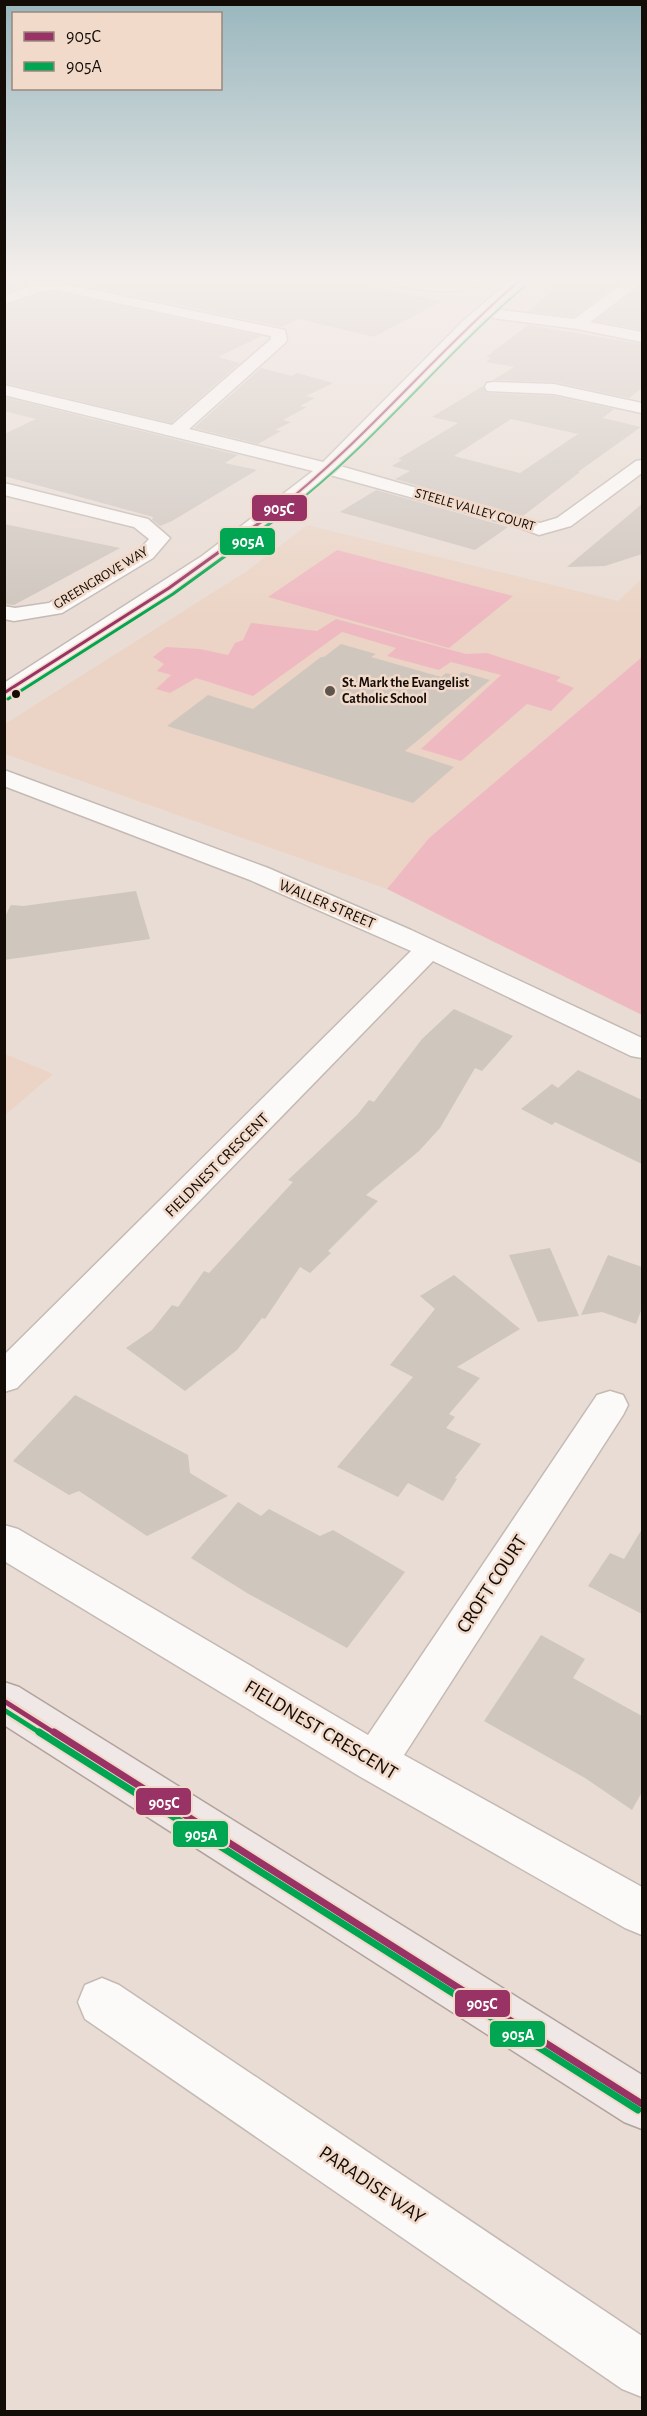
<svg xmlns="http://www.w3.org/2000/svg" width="647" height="2416" font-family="'Alegreya Sans',sans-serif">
	<rect width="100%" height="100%" fill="#e9dcd4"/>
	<g fill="#ebd4c5">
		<polygon points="307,525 618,601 642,579 642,657 429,838 387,889 5,754 5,724 247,571"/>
		<polygon points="5,1054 53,1074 5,1115"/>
	</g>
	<g fill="#efb9c1">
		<polygon points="337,550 513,596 449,648 268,597"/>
		<polygon points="336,619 466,654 487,653 561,677 556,681 574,688 551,711 527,704 461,761 421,749 501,675 451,662 439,670 387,656 396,648 342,632 253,696 196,678 170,693 156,689 171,675 157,671 164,664 153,657 166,647 200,649 228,655 235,643 243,640 251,623 317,631"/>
		<polygon points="642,657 642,1015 387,889 429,838"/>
	</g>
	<g fill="#cfc6be" fill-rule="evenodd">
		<polygon points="4,280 51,280 36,282 4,292"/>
		<polygon points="59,280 331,280 442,301 374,337 299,319 282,327"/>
		<polygon points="565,280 623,280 573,317 528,311"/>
		<polygon points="642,285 642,330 595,321"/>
		<polygon points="56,292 262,336 218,357 240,363 171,423 4,383 4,306 44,293"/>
		<polygon points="528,325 642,344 642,388 629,398 554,382 493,380 514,367 486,362 491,358 486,357"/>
		<polygon points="261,368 292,376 297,373 333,383 306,396 315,398 300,406 307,407 283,420 291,422 275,430 281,431 258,444 194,428"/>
		<path d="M483,386l4,7 67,3 60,13 -14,11 3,-2 38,9 -63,45h2l-57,44 -128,-37 15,-8 -18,-5 10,-6 -4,-1 60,-36 -26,-6zM511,419l67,15 -58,39 -66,-17z"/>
		<polygon points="4,397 238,455 225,463 257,470 172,521 160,526 152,520 153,517 4,476 4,434 36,419 4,411"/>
		<polygon points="376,490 508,527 475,550 340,512"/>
		<polygon points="642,504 642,554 605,566 567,567"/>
		<polygon points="4,524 120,548 14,605 4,604"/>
		<polygon points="341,644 376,654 371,657 441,677 446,673 457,676 462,672 490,680 405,751 454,767 413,803 167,726 208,695 253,709 321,657 324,657"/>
		<polygon points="136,891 150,939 4,960 4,918 11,905 23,906"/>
		<polygon points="454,1009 513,1036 482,1071 475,1068 440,1128 419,1151 366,1195 378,1201 328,1251 331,1253 310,1273 300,1267 265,1319 262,1318 237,1350 185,1391 126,1348 152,1330 172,1305 178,1307 204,1271 209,1273 293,1182 288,1180 357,1115 369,1100 374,1102 422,1039"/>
		<polygon points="578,1070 642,1100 642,1164 555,1122 552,1125 521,1109 552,1084 558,1088"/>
		<polygon points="550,1248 579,1316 538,1322 509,1255"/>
		<polygon points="608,1255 642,1267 642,1308 636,1324 602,1312 581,1315"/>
		<polygon points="454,1275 520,1329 457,1367 480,1378 449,1414 455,1417 446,1428 481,1444 455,1478 457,1479 443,1501 408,1483 398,1497 337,1467 413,1377 390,1365 435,1309 420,1296"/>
		<polygon points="75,1395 188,1455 190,1473 228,1496 147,1536 79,1491 69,1495 13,1461"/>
		<polygon points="238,1502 261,1516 269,1509 320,1536 333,1530 405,1572 347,1648 247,1593 191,1558"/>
		<polygon points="642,1529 642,1614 588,1586 610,1553 624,1559"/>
		<polygon points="541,1635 585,1659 573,1678 642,1716 642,1792 632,1810 585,1778 484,1721"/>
	</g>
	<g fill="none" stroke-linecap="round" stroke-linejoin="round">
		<defs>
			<g id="minor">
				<path d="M386,280h97c-19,19 -72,9 -95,3z"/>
				<path d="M511,280h16l-32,29 79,10 53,-39h15v3l-52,39 52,10v10l-65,-13 -91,-12 -146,149 200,57 17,-5 79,-57 6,-1v13l-71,53 -32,9 -24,-9 -185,-51c-99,84 -208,154 -318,223l-8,2v-17l198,-127 111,-85 -309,-76v-10l168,40 99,-86v-3l-215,-46 -12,1 -40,13v-9l33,-11 19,-2 229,48 2,10 -2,3 -96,86 134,33 140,-141z"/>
				<polygon points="493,382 554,384 642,403 642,413 554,394 487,391 485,387 487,383"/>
				<polygon points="4,483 148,519 170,538 153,558 62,613 14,621 4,619 4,606 15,608 49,603 139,550 149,539 134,527 4,495"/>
				<polygon points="4,770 268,868 411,930 642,1038 642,1058 631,1056 433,961 17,1388 4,1392 4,1355 411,951 250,880 4,786"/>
				<polygon points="610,1391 623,1395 628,1405 623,1415 404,1755 642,1887 642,1935 625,1928 359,1776 4,1561 4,1525 18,1529 368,1735 597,1395"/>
				<polygon points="102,1978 119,1985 642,2336 642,2397 622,2389 85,2019 78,2002 85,1985"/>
			</g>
			<polygon id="major" points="4,1682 19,1687 642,2075 642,2129 624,2122 4,1725"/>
		</defs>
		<use href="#minor" stroke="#c4bab4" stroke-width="3"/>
		<use href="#major" stroke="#b2a29c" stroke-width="3"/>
		<use href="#minor" fill="#fcfaf9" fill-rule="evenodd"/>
		<use href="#major" fill="#f0e8e6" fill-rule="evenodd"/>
		<defs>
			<path id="bus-1-far3" d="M274,512c89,-69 160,-158 246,-232"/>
			<polyline id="bus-1-far2" points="4,693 169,588 276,511"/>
			<polyline id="bus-1-far1" points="4,1701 56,1734"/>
			<polyline id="bus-1" points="54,1732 642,2104"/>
			<path id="bus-2-far3" d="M285,512c88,-67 156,-155 240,-226"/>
			<polyline id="bus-2-far2" points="8,699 173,594 287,511"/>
			<polyline id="bus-2-far1" points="4,1710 42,1734"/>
			<polyline id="bus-2" points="39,1732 638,2110"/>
		</defs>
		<use href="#bus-1-far3" stroke="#f2dacb" stroke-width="4.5"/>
		<use href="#bus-1-far2" stroke="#f2dacb" stroke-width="6"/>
		<use href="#bus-1-far1" stroke="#f2dacb" stroke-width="10"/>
		<use href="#bus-1" stroke="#f2dacb" stroke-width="11"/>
		<use href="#bus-2-far3" stroke="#f2dacb" stroke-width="4.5"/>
		<use href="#bus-2-far2" stroke="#f2dacb" stroke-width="6"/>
		<use href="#bus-2-far1" stroke="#f2dacb" stroke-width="10"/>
		<use href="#bus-2" stroke="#f2dacb" stroke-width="11"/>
		<use href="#bus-1-far3" stroke="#936" stroke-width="2"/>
		<use href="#bus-1-far2" stroke="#936" stroke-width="3"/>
		<use href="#bus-1-far1" stroke="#936" stroke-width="5"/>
		<use href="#bus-1" stroke="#936" stroke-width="7"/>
		<use href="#bus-2-far3" stroke="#00a651" stroke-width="2"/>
		<use href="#bus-2-far2" stroke="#00a651" stroke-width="3"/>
		<use href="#bus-2-far1" stroke="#00a651" stroke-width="5"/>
		<use href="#bus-2" stroke="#00a651" stroke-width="7"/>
	</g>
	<linearGradient id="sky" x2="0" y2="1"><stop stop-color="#99b7be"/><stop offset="0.45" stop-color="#f5efec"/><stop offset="1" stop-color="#f5efec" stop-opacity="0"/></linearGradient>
	<rect width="647" height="618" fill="url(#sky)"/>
	<circle fill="#5e554f" stroke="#f2dacb" stroke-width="2" cx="330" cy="691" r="6"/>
	<circle fill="#130c07" stroke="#f2dacb" stroke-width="2" cx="16" cy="694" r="5"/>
	<g text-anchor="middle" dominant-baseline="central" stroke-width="5" stroke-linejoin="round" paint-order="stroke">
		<g font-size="14" fill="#130c07" stroke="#f2dacb">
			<text transform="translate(475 510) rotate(16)">STEELE VALLEY COURT</text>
			<text transform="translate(101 578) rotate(-31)">GREENGROVE WAY</text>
		</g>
		<g font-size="14" font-weight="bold" fill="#130c07" stroke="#f2dacb" text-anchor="start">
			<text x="342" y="683">St. Mark the Evangelist<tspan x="342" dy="16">Catholic School</tspan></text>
		</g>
		<g font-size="16" fill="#130c07" stroke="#f2dacb">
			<text transform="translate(327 904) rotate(23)">WALLER STREET</text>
			<text transform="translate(217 1165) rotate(-45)">FIELDNEST CRESCENT</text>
		</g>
		<g font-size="20" fill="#130c07" stroke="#f2dacb">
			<text transform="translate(492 1584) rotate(-57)">CROFT COURT</text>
			<text transform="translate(321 1730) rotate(31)">FIELDNEST CRESCENT</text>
			<text transform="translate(372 2185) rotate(34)">PARADISE WAY</text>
		</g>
	</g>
	<g stroke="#f2dacb" stroke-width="2">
		<rect x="251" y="494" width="57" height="28" rx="6" fill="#936"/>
		<rect x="219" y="527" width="57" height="29" rx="6" fill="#00a651"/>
		<rect x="135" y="1787" width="57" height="29" rx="6" fill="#936"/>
		<rect x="172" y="1820" width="57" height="28" rx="6" fill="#00a651"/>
		<rect x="454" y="1989" width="57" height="29" rx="6" fill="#936"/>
		<rect x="489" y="2020" width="57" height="28" rx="6" fill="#00a651"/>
	</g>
	<g font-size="16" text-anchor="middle" font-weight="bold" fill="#fff">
		<text x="279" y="514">905C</text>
		<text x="248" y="547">905A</text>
		<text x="164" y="1808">905C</text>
		<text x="201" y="1840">905A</text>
		<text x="482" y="2009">905C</text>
		<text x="518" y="2040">905A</text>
	</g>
	<rect width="647" height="2416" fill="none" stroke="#130c07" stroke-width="12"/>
	<rect x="12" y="12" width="210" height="78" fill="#f2dacb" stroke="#99887d" stroke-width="1.5"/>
	<rect x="24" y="32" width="30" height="9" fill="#993366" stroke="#99887d" stroke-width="1.5"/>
	<text x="66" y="42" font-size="18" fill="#130c07">905C</text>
	<rect x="24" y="62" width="30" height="9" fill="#00a651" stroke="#99887d" stroke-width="1.5"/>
	<text x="66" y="72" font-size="18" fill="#130c07">905A</text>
</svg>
